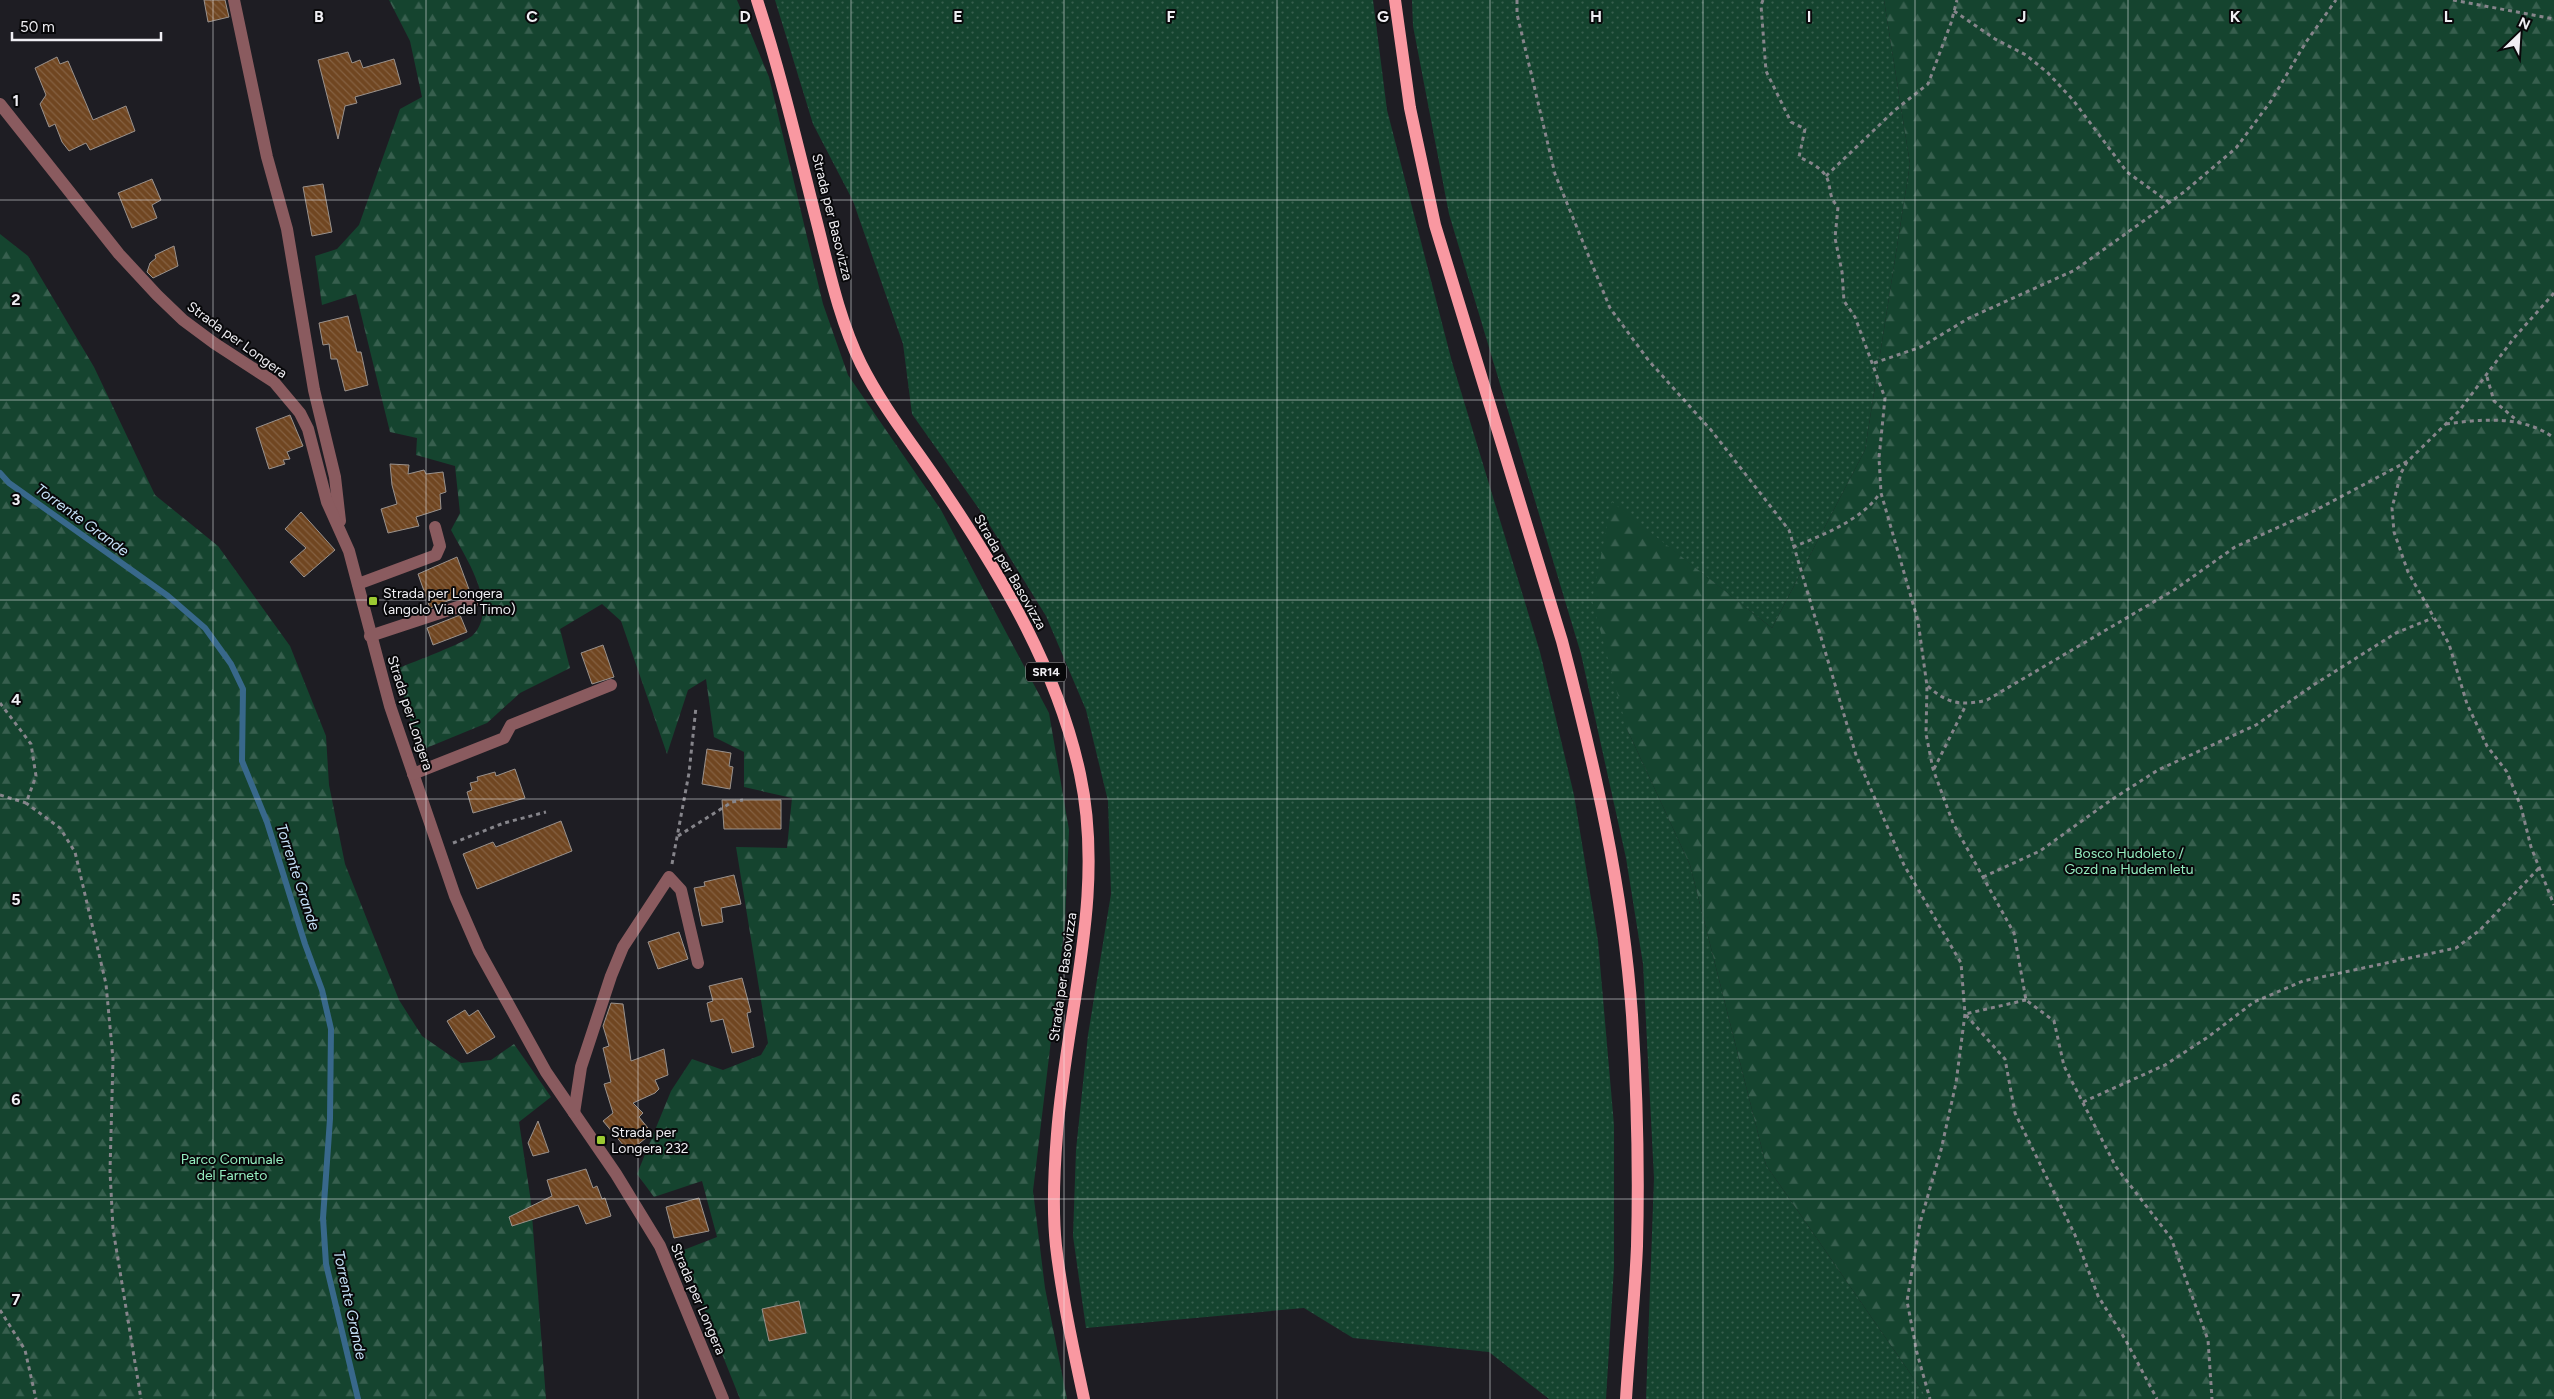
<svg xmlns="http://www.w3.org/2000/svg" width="2554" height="1399" font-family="Figtree,sans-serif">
	<defs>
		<pattern id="grass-dots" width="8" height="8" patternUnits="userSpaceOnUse" patternTransform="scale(1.25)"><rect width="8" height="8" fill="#15442f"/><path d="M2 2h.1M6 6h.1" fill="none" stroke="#375f4e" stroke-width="1.8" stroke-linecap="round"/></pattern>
		<pattern id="forest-firs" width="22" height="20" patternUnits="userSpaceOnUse" patternTransform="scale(1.25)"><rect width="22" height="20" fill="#15442f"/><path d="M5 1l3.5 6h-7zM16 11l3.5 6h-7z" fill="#375f4e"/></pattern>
		<pattern id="building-back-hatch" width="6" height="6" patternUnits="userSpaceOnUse" patternTransform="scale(1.25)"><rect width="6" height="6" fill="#704621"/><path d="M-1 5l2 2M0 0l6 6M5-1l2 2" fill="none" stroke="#856142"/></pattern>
	</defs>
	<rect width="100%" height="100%" fill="#1e1d23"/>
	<g fill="url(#grass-dots)">
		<polygon points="775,0 1373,0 1387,110 1452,362 1540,652 1574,795 1598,941 1614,1125 1614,1267 1606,1399 1549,1399 1489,1352 1353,1338 1304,1308 1086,1328 1073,1236 1076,1150 1088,1035 1111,894 1108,801 1086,710 1046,616 984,516 912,414 903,344 853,201 813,124"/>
		<polygon points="1412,0 1884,0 1910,164 1865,450 1772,628 1612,503 1627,729 1690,865 1766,1165 1928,1399 1646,1399 1654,1178 1643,964 1626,858 1581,654 1449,214 1413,26"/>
	</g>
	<g fill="url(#forest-firs)">
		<path d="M389,0h348l32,77 54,227 25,71 93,135 108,203 20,117 -4,93 -32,268 12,97 22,111h-327l-59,-148 36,-14 -15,-56 -48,16 -17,-23 34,-83 21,-32 31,11 38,-15 7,-12 -32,-196 51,1 5,-50 -48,-11v-35l-30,-15 -8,-58 -18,11 -21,64 -46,-133 -19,-17 -42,25 10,39 -50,25 -33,30 -68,28 -23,-82c13,-5 71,-27 77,-34 27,-28 -8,-78 -22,-105l9,-17 -5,-47 -39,-11 1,-17 -27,-6 -34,-138 -34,11 -7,-49 22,-7 22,-24 41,-116 22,-12 -12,-56z"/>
		<polygon points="1884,0 2554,0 2554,1399 1928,1399 1766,1165 1690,865 1627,729 1592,600 1612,502 1772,628 1865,450 1910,164"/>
		<polygon points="0,234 28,256 94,367 155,495 218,546 290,646 326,736 329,785 345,864 399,1000 422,1036 461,1063 491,1060 514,1044 551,1097 519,1122 531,1202 546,1399 0,1399"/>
	</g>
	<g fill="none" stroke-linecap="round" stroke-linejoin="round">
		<polyline stroke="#38688b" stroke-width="6" points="0,473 9,483 168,596 205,628 231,664 243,689 242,761 267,822 305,944 322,990 331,1029 330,1119 323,1218 326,1264 358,1399"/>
	</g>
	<g fill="url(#building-back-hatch)" stroke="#9a928d">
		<polygon points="204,0 225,0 229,17 208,22"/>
		<polygon points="348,52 352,63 360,60 363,68 394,59 401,84 355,97 357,103 345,106 338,139 318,60"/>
		<polygon points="57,57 60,64 68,61 93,120 126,106 135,131 90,150 86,143 69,151 62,142 55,124 49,127 40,104 46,95 35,68"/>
		<polygon points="152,179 161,200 152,205 157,218 132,228 118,193"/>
		<polygon points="323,184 332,232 312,236 303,187"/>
		<polygon points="174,246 178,266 153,278 147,272 150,263 156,258 155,255"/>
		<polygon points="348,316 357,352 361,352 368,385 345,391 337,359 331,359 329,344 323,345 319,323"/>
		<polygon points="290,415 303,446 287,452 290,459 283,460 285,464 269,469 256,428"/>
		<polygon points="390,464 409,465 408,474 424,470 426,474 443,472 446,492 440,494 441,509 416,517 419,526 388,533 381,509 397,504 392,485"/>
		<polygon points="301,512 335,550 304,577 290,562 306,548 285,529"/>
		<polygon points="457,557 470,592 430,608 418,574"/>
		<polygon points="460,615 467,632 433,645 427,628"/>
		<polygon points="603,645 614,677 592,684 581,653"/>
		<polygon points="707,749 731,753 729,766 733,767 730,789 702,784"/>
		<polygon points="515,769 525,798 473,813 467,792 472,790 470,783 478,781 477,777 495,772 496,776"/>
		<polygon points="722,800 781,800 781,829 724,829"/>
		<polygon points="561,821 572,851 477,889 463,854 493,842 496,847"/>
		<polygon points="734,875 741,904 721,908 723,922 702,926 694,888 705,886 704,882"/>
		<polygon points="679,932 688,959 658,969 648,942"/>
		<polygon points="742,978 751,1012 747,1013 754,1047 732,1053 723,1019 711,1022 707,1003 713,1001 709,986"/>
		<polygon points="611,1003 623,1004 631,1061 664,1049 668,1075 655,1080 659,1089 655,1093 633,1103 643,1113 639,1117 652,1133 629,1152 603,1121 613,1113 604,1084 611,1082 603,1048 609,1046 603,1026"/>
		<polygon points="465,1010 469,1016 478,1010 495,1037 467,1054 447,1021"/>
		<polygon points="538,1121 549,1152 533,1156 528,1143"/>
		<polygon points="586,1169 593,1188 597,1186 602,1199 605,1198 611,1216 586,1224 578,1205 512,1226 509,1217 552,1196 547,1180"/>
		<polygon points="699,1198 709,1231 674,1238 666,1207"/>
		<polygon points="799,1301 806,1333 769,1341 762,1309"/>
	</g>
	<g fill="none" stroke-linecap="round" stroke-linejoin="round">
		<g stroke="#86858b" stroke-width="3" stroke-dasharray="4 4" stroke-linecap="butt">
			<polyline points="1517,0 1517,14 1555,174 1610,308 1649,361 1711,430 1789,530 1856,755 1904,865 1961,963 1965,1014 1956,1083 1941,1150 1920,1223 1907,1301 1917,1353 1930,1399"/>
			<path d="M1763,0l-2,5 5,66 25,51 14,7 -6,28c9,4 21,10 27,19 6,11 1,19 12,31l-3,31 7,34 2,29 11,16 30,81 -6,60 2,35 37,128 9,65 -1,48 7,35 20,54 61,110 12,67 28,21 10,45 52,101 55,71 37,102 4,59"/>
			<polyline points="2453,0 2554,19"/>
			<polyline points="1954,11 1995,39 2026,55 2048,73 2073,100 2127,172 2170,203"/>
			<polyline points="1826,176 1895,110 1928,84 1951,23 1957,0"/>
			<polyline points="1874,363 1921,347 1969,318 2075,270 2184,192 2236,148 2271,101 2306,42 2336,0"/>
			<polyline points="2487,377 2494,401 2520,423"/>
			<path d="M2446,424c36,-5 77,-9 108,14"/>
			<polyline points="2407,462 2401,473 2392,508 2394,532 2408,572 2449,644 2467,704 2487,746 2507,772 2521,807 2531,847 2554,905"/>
			<path d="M1793,547c30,-12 69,-27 87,-54"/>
			<path d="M1928,686c19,18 34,20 59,14l187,-110 61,-43 81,-37 92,-49 51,-50 55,-73 40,-45"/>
			<polyline points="0,703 31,744 36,776 26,803 60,828 75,852 106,984 113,1059 110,1171 113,1229 141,1399"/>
			<polyline points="1934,769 1966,705"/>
			<polyline points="0,795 26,803"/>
			<polyline points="678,836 732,802 743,800"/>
			<polyline points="453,843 504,823 546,812"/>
			<polyline points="672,864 689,773 696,707"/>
			<polyline points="1983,877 2040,851 2111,800 2158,770 2256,725 2315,684 2396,633 2433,618"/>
			<polyline points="2026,1000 1965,1014 2005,1059 2015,1113 2075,1235 2098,1296 2125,1339 2157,1399"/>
			<polyline points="2083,1102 2165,1065 2208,1037 2254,1002 2303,981 2456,948 2480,930 2539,868"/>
			<polyline points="0,1310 25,1350 36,1399"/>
		</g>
		<g stroke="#8a5b5f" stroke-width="12">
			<polyline points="234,0 267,157 287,229 314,390 335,477 340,521"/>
			<polyline points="0,104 119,254 157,295 183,320 214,343 274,382 300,413 308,429 327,502 349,551 390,706 455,896 479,951 546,1072 616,1174 660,1246 723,1399"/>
			<polyline points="358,584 436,555 440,546 435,527"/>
			<polyline points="370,636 473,602"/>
			<polyline points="413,774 504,738 511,725 611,685"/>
			<polyline points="574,1113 581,1067 611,976 623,947 669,877 681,890 698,963"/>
		</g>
		<g stroke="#f998a1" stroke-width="12">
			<path d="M757,0c23,71 40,143 58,215 13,50 23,102 46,149 23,46 57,87 85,130 58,86 112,178 134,280 26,121 -14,239 -23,360 -3,37 -5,75 -1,112 6,51 17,102 28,153"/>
			<path d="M1395,0l15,108 25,117 127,416c32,122 61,247 70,374 5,76 7,154 5,231 -2,51 -8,102 -11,153"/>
		</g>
	</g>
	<path fill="none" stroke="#efeef3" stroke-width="1" stroke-opacity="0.55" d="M213,0v1399M426,0v1399M638,0v1399M851,0v1399M1064,0v1399M1277,0v1399M1490,0v1399M1703,0v1399M1915,0v1399M2128,0v1399M2341,0v1399M0,200h2554M0,400h2554M0,600h2554M0,799h2554M0,999h2554M0,1199h2554"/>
	<g fill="#9cca32" stroke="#08080a" stroke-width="2">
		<rect x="368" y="596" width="10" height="10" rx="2.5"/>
		<rect x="596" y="1135" width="10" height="10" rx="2.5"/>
	</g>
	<g text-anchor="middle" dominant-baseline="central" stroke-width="4" stroke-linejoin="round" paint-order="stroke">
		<rect fill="#08080a" stroke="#aaa9ad" stroke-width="1" x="1026" y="662.5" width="40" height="19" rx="4"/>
		<g font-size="12" font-weight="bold" fill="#efeef3">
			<text x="1046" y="672">SR14</text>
		</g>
		<g font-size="14" fill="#efeef3" stroke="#08080a">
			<text transform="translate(832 217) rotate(76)">Strada per Basovizza</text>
			<text transform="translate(237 340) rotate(36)">Strada per Longera</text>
			<text transform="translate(1010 572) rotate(60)">Strada per Basovizza</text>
			<text transform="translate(410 713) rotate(72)">Strada per Longera</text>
			<text transform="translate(1063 977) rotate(-82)">Strada per Basovizza</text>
			<text transform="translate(698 1299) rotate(67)">Strada per Longera</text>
		</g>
		<g font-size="14" fill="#efeef3" stroke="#08080a" text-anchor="start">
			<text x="383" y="593">Strada per Longera<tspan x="383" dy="16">(angolo Via del Timo)</tspan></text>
			<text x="611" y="1132">Strada per<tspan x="611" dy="16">Longera 232</tspan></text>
		</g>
		<g font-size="14" fill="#95eec0" stroke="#08080a">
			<text x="2129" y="853">Bosco Hudoleto /<tspan x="2129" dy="16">Gozd na Hudem letu</tspan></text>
			<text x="232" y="1159">Parco Comunale<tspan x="232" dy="16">del Farneto</tspan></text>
		</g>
		<g font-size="15" font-style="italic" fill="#c5e1f8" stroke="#08080a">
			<text transform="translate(82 520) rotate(36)">Torrente Grande</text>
			<text transform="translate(298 877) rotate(72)">Torrente Grande</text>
			<text transform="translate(350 1305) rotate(78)">Torrente Grande</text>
		</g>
	</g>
	<g font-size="16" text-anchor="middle" font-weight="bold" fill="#efeef3" stroke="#08080a" stroke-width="4" stroke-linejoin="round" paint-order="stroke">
		<text x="319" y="22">B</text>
		<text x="532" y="22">C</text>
		<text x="745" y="22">D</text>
		<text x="958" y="22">E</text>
		<text x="1171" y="22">F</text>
		<text x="1383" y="22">G</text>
		<text x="1596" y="22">H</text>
		<text x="1809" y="22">I</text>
		<text x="2022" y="22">J</text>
		<text x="2235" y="22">K</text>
		<text x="2448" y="22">L</text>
		<text x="16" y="106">1</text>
		<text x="16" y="305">2</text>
		<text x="16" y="505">3</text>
		<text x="16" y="705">4</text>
		<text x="16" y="905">5</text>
		<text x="16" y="1105">6</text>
		<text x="16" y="1305">7</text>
	</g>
	<g transform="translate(2519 35) rotate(25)" stroke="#08080a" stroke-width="4" paint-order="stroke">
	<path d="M0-4L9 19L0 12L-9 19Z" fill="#efeef3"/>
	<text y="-8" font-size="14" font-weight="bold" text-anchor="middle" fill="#efeef3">N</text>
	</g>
	<path d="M12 32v8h149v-8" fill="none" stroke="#efeef3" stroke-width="2.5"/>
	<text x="20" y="32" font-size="15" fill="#efeef3" stroke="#08080a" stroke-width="4" paint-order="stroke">50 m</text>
</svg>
